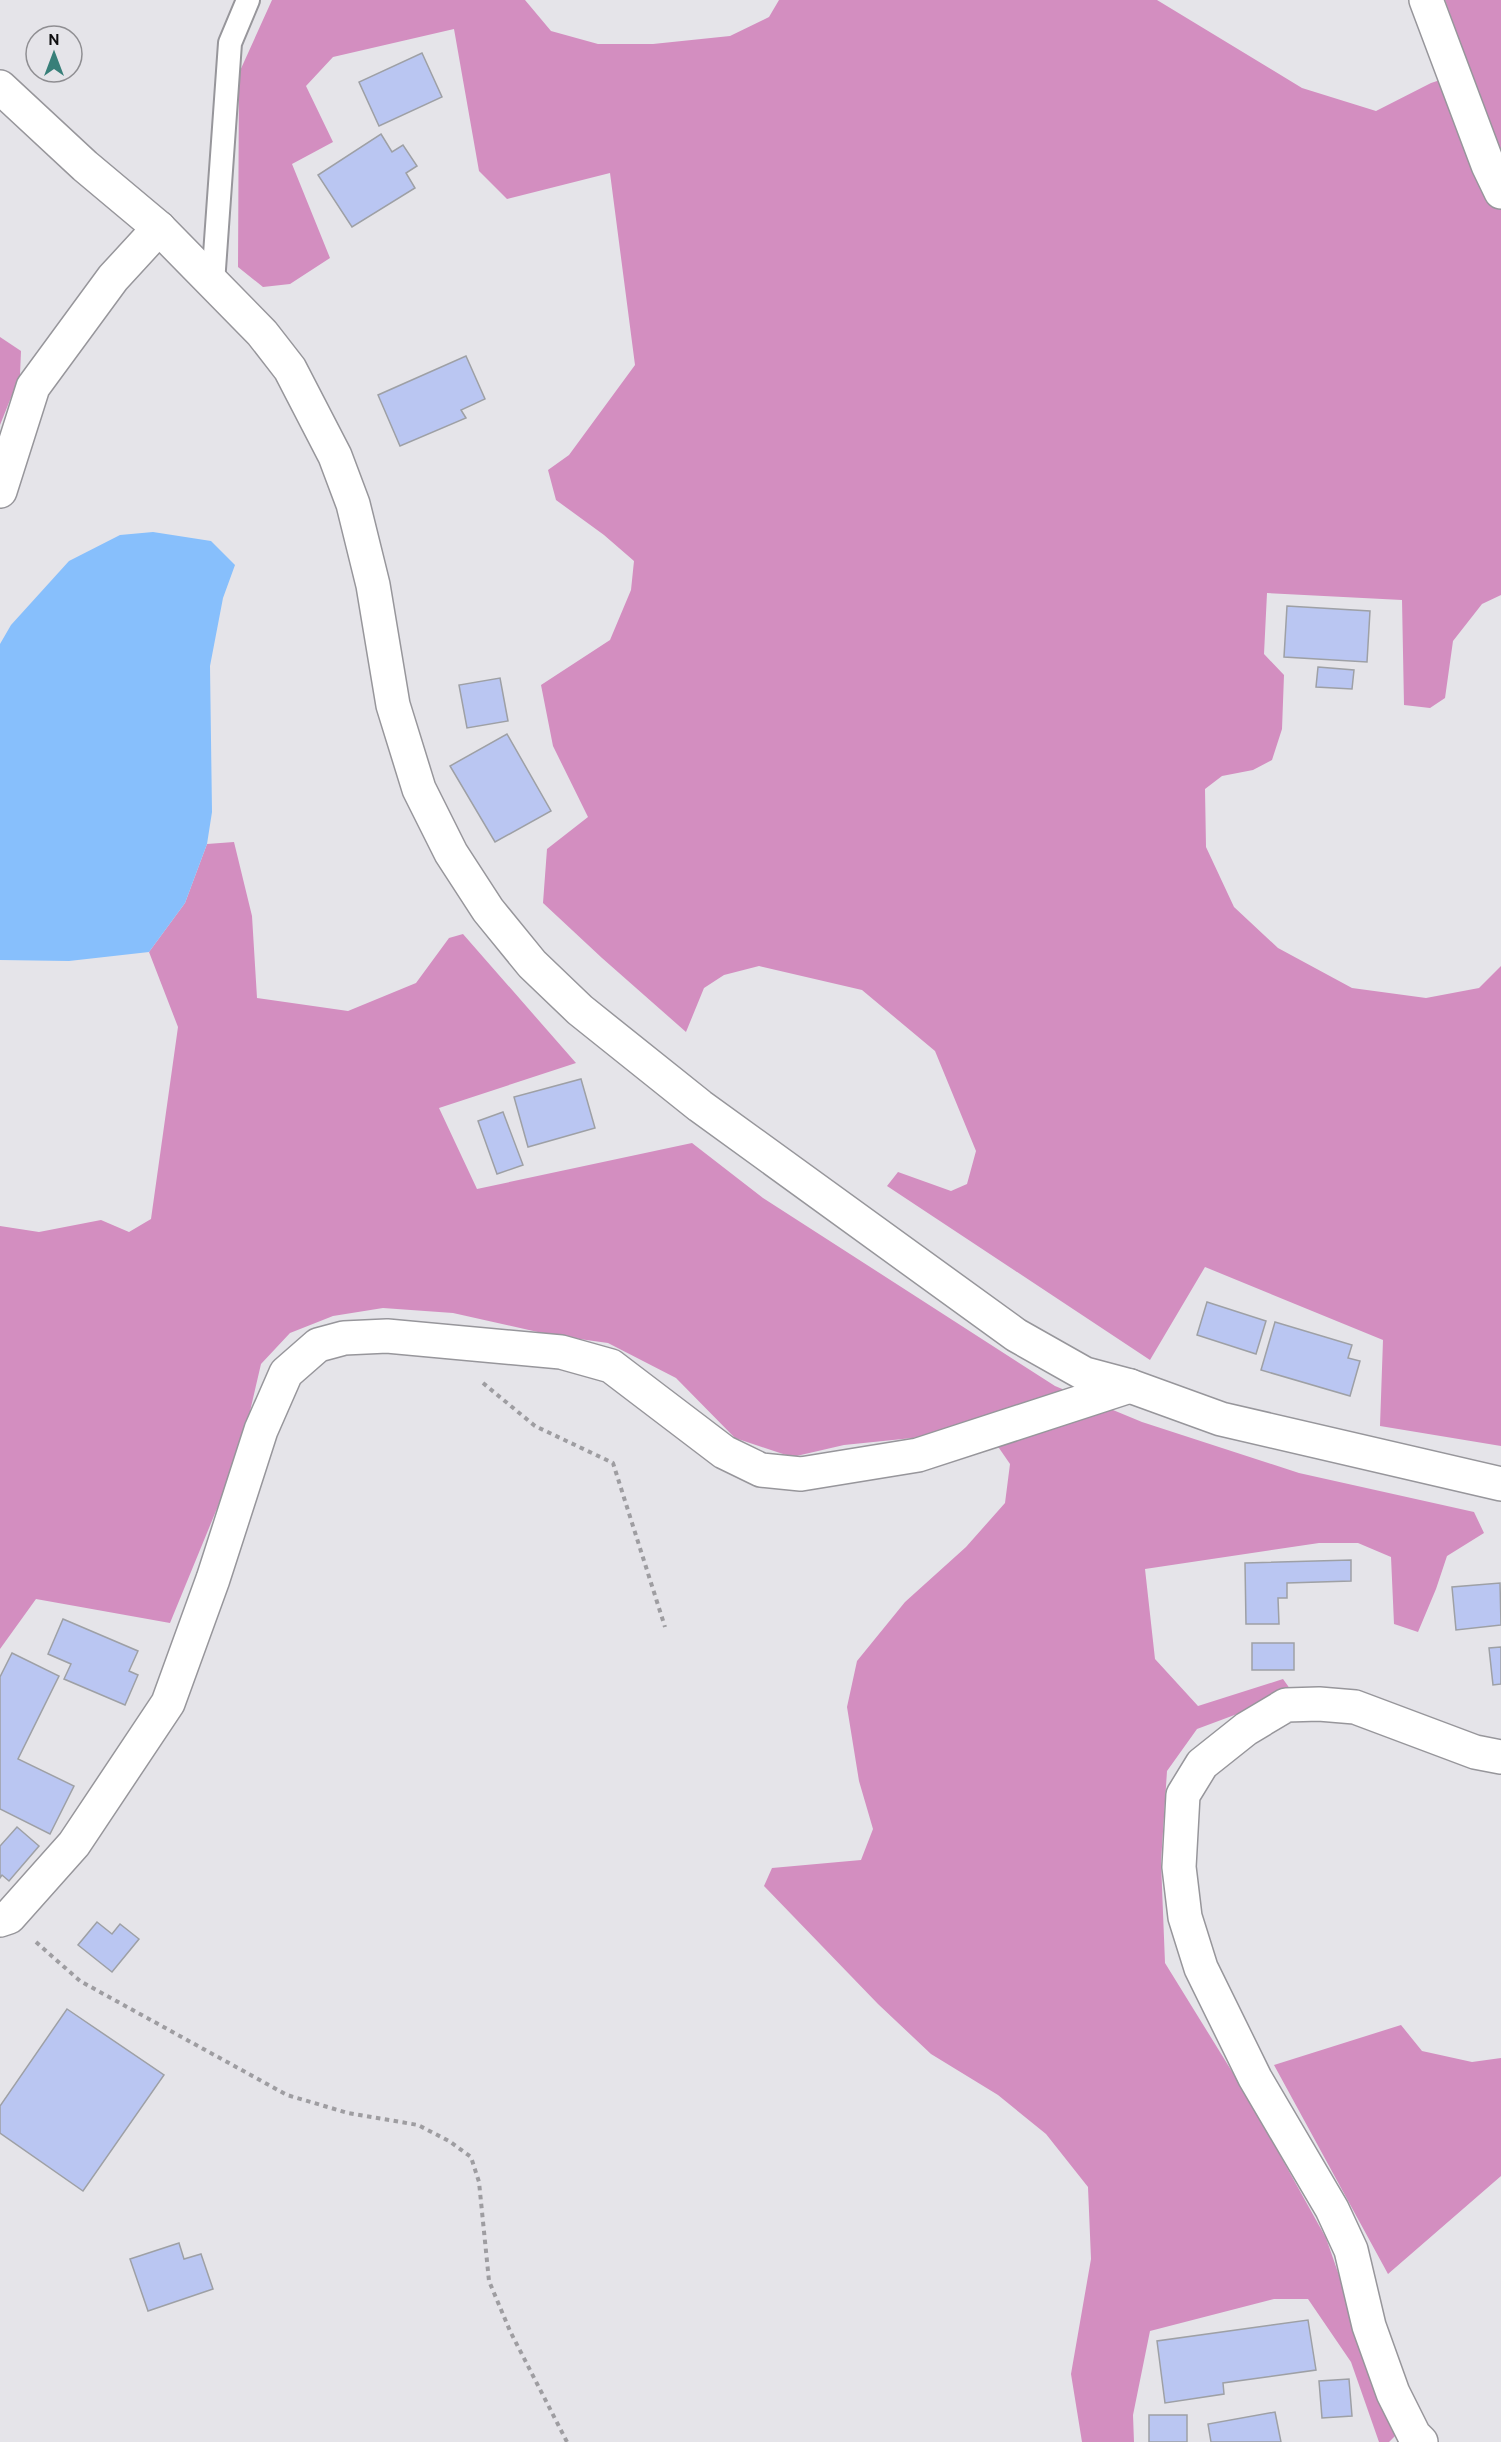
<svg xmlns="http://www.w3.org/2000/svg" width="1501" height="2442" font-family="Cabin,sans-serif">
	<rect width="100%" height="100%" fill="#e5e4e9"/>
	<g fill="#d38ec0">
		<polygon points="272,0 525,0 551,31 598,44 653,44 730,36 769,17 779,0 1157,0 1302,88 1376,111 1431,83 1470,70 1445,0 1501,0 1501,595 1482,604 1453,641 1445,698 1430,708 1404,705 1402,600 1267,593 1264,654 1284,675 1282,729 1272,760 1253,770 1222,776 1205,789 1206,847 1234,907 1278,948 1352,988 1426,998 1479,988 1501,966 1501,1446 1380,1426 1383,1340 1205,1267 1150,1360 887,1186 898,1172 951,1191 967,1184 976,1151 935,1051 862,990 759,966 724,975 704,988 686,1032 602,958 543,903 547,849 588,817 553,746 541,685 610,640 631,590 634,561 604,535 556,500 548,470 569,455 635,365 610,173 507,199 479,171 454,29 333,57 306,86 333,142 292,164 330,258 290,284 263,287 238,267 239,73"/>
		<polygon points="0,337 21,351 20,375 0,425"/>
		<polygon points="234,842 252,916 257,998 348,1011 416,983 449,938 463,934 576,1063 439,1108 477,1189 692,1143 763,1198 1055,1386 1142,1422 1299,1473 1474,1512 1484,1533 1447,1556 1436,1589 1418,1632 1394,1624 1391,1557 1358,1543 1319,1543 1145,1569 1155,1659 1198,1706 1283,1679 1293,1693 1197,1729 1167,1771 1161,1862 1165,1963 1249,2099 1326,2238 1395,2436 1389,2442 1379,2442 1351,2362 1308,2299 1274,2299 1150,2331 1133,2415 1134,2442 1082,2442 1071,2374 1091,2259 1088,2187 1046,2134 998,2095 931,2054 878,2004 764,1886 772,1868 861,1860 873,1829 859,1781 847,1707 857,1661 905,1602 966,1547 1005,1503 1010,1464 999,1448 971,1432 844,1445 792,1457 735,1438 676,1378 608,1343 551,1335 453,1313 383,1308 333,1316 290,1333 261,1364 241,1450 170,1623 36,1599 0,1649 0,1226 39,1232 101,1220 129,1232 151,1219 178,1027 149,952 185,903 207,844"/>
		<polygon points="1401,2025 1422,2051 1472,2062 1501,2058 1501,2176 1388,2274 1274,2065"/>
	</g>
	<polygon fill="#87bffc" points="153,532 211,541 235,565 223,598 210,666 212,812 207,844 185,903 149,952 69,961 0,960 0,644 11,625 69,561 120,535"/>
	<g fill="#bac6f2" stroke="#9ea0a5" stroke-width="1.5">
		<polygon points="422,53 442,97 379,126 359,82"/>
		<polygon points="381,134 392,152 403,145 417,166 406,173 415,188 352,227 318,175"/>
		<polygon points="466,356 485,399 461,410 466,418 400,446 378,395"/>
		<polygon points="1287,606 1370,611 1367,662 1284,657"/>
		<polygon points="1318,667 1354,670 1352,689 1316,687"/>
		<polygon points="500,678 508,721 467,728 459,685"/>
		<polygon points="507,734 551,811 495,842 450,766"/>
		<polygon points="581,1079 595,1128 528,1147 514,1097"/>
		<polygon points="503,1112 523,1165 497,1174 478,1121"/>
		<polygon points="1207,1302 1266,1321 1256,1354 1197,1335"/>
		<polygon points="1275,1322 1352,1345 1348,1358 1360,1361 1350,1396 1261,1370"/>
		<polygon points="1351,1560 1351,1581 1287,1583 1287,1598 1278,1598 1279,1624 1246,1624 1245,1563"/>
		<polygon points="1500,1583 1501,1625 1456,1630 1452,1587"/>
		<polygon points="63,1619 138,1651 129,1671 138,1675 125,1705 64,1679 71,1664 48,1654"/>
		<rect x="1252" y="1643" width="42" height="27"/>
		<polygon points="1501,1647 1501,1684 1493,1685 1489,1648"/>
		<polygon points="12,1653 59,1676 18,1759 74,1786 50,1834 0,1809 0,1677"/>
		<polygon points="17,1827 39,1846 9,1881 2,1875 0,1878 0,1846"/>
		<polygon points="97,1922 112,1934 120,1924 139,1939 112,1972 78,1945"/>
		<polygon points="67,2009 164,2075 83,2191 0,2133 0,2106"/>
		<polygon points="179,2243 184,2259 201,2254 213,2289 148,2311 130,2259"/>
		<polygon points="1308,2320 1316,2370 1223,2383 1224,2394 1165,2403 1157,2341"/>
		<polygon points="1349,2379 1352,2416 1322,2418 1319,2381"/>
		<polygon points="1275,2412 1281,2442 1211,2442 1208,2424"/>
		<rect x="1149" y="2415" width="38" height="27"/>
	</g>
	<g fill="none" stroke-linecap="round" stroke-linejoin="round">
		<defs>
			<polyline id="service" points="213,283 230,43 248,0"/>
			<g id="minor">
				<polyline points="1426,0 1488,165 1501,192"/>
				<polyline points="0,491 33,387 113,278 159,228"/>
				<polyline points="0,1920 9,1917 74,1844 168,1703 213,1579 261,1430 286,1373 318,1345 344,1338 387,1336 561,1352 611,1366 724,1452 761,1470 801,1474 918,1455 1130,1386"/>
				<polyline points="1421,2442 1414,2435 1393,2393 1369,2326 1351,2250 1332,2209 1255,2078 1201,1968 1185,1917 1179,1867 1183,1795 1202,1764 1246,1729 1286,1705 1319,1704 1355,1707 1475,1752 1501,1757"/>
			</g>
			<polyline id="tertiary" points="0,87 85,166 159,228 262,333 290,369 335,456 353,504 373,585 393,705 419,789 451,853 488,910 532,964 580,1010 700,1106 1016,1335 1085,1374 1130,1386 1221,1419 1501,1484"/>
		</defs>
		<use href="#service" stroke="#97969b" stroke-width="26"/>
		<use href="#minor" stroke="#97969b" stroke-width="36"/>
		<use href="#tertiary" stroke="#97969b" stroke-width="36"/>
		<g stroke="#9e9da1" stroke-width="4" stroke-dasharray="4.5 4.5" stroke-linecap="butt">
			<polyline points="483,1383 535,1426 613,1463 665,1627"/>
			<polyline points="36,1942 80,1981 287,2095 348,2113 418,2125 449,2141 471,2157 479,2182 489,2281 510,2331 567,2442"/>
		</g>
		<use href="#service" stroke="#fff" stroke-width="22"/>
		<use href="#minor" stroke="#fff" stroke-width="33"/>
		<use href="#tertiary" stroke="#fff" stroke-width="33"/>
	</g>
	<g transform="translate(54 54)"><circle r="28" fill="#e5e4e9" stroke="#8f8e92" stroke-width="1.5"/>
	<path d="M0-4.5L10 22L0 15L-10 22Z" fill="#387f79"/>
	<text y="-9" font-size="16" font-weight="bold" text-anchor="middle" fill="#0f0e10">N</text>
	</g>
</svg>
